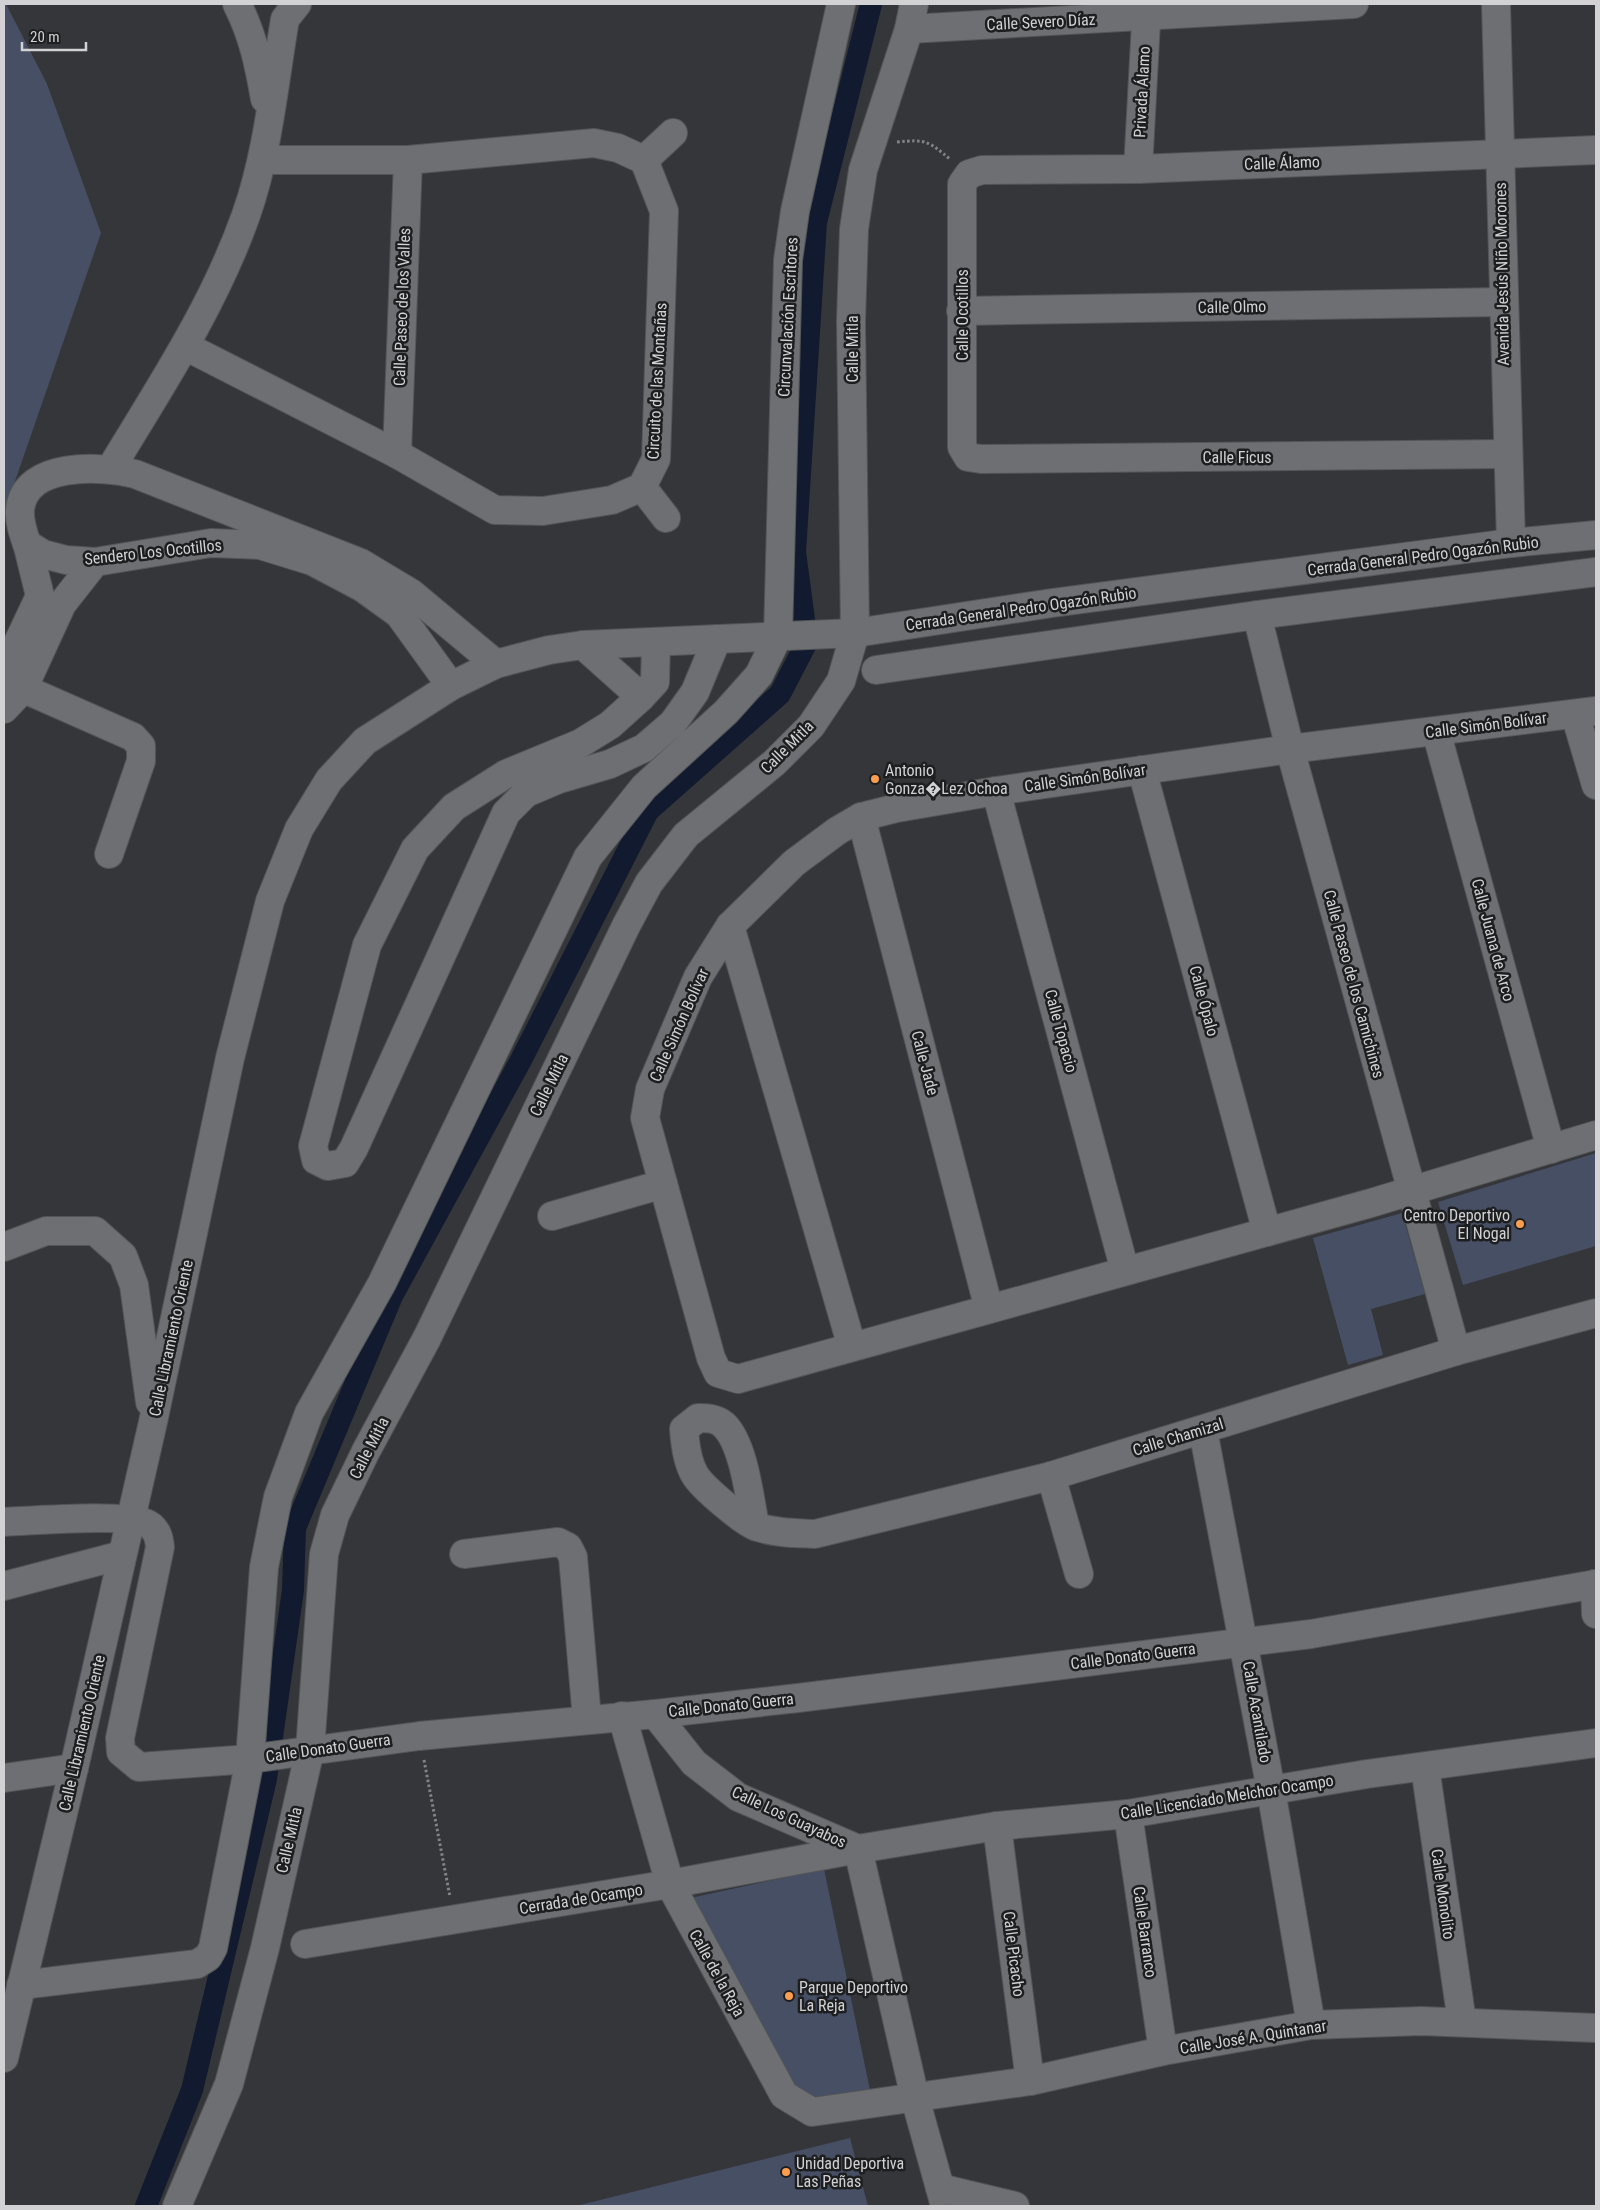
<svg xmlns="http://www.w3.org/2000/svg" width="1600" height="2210" font-family="'Roboto Condensed',sans-serif">
	<rect width="100%" height="100%" fill="#353639"/>
	<g fill="#474f65">
		<polygon points="4,4 6,4 47,84 101,233 4,513"/>
		<polygon points="1596,1153 1596,1246 1463,1285 1438,1202"/>
		<polygon points="1402,1213 1425,1294 1371,1309 1383,1355 1348,1365 1313,1238"/>
		<polygon points="824,1869 870,2090 794,2107 672,1902"/>
		<polygon points="850,2138 868,2206 576,2206"/>
	</g>
	<g fill="none" stroke-linecap="round" stroke-linejoin="round">
		<polyline stroke="#121a2f" stroke-width="22" points="146,2206 192,2090 266,1779 293,1590 295,1528 392,1296 521,1060 648,811 780,694 807,642 795,552 816,222 871,4"/>
		<defs>
			<g id="minor">
				<path d="M237,4c16,31 22,61 28,95"/>
				<polyline points="1496,4 1511,543"/>
				<polyline points="909,29 1354,4"/>
				<polyline points="644,160 673,133"/>
				<polyline points="1138,169 1147,4"/>
				<polyline points="961,311 1503,302"/>
				<polyline points="185,346 397,454 495,510 543,511 612,500 642,487 656,459 664,211 644,160 618,148 594,143 408,160 262,160"/>
				<polyline points="397,454 408,160"/>
				<polyline points="1507,454 981,459 968,457 962,447 962,184 969,174 982,170 1138,169 1596,150"/>
				<path d="M111,468c49,-81 103,-162 135,-253 22,-62 28,-131 39,-196l12,-15"/>
				<polyline points="642,487 666,518"/>
				<polyline points="27,544 43,554 66,560 95,562 211,543 260,545 312,561 363,588 399,614 451,686"/>
				<polyline points="1257,615 1290,749 1456,1351"/>
				<polyline points="656,642 655,682 641,697 610,725 581,743 506,774 454,807 415,849 367,945 313,1146 316,1160 328,1166 345,1163 354,1148 506,813 526,793 559,779 610,764 644,748 673,723 695,692 717,639"/>
				<polyline points="583,645 641,697"/>
				<polyline points="876,670 1257,615 1596,572"/>
				<path d="M4,672l36,-76c-4,-16 -8,-33 -12,-49 -4,-12 -9,-24 -8,-37 4,-49 82,-44 115,-36l226,89 50,30 85,71"/>
				<polyline points="4,680 133,737 141,746 141,761 109,854"/>
				<polyline points="4,709 23,689 62,604 95,562"/>
				<polyline points="1596,711 1290,749 996,791 897,808 861,817 837,831 794,863 730,926 698,977 650,1089 645,1118 711,1358 718,1373 738,1379 1371,1203 1596,1135"/>
				<polyline points="1575,714 1596,785"/>
				<polyline points="1436,731 1551,1149"/>
				<polyline points="1142,770 1267,1232"/>
				<polyline points="996,791 1125,1271"/>
				<polyline points="861,817 989,1309"/>
				<polyline points="730,926 852,1347"/>
				<polyline points="552,1216 663,1184"/>
				<polyline points="4,1247 46,1231 95,1231 123,1256 134,1285 150,1402"/>
				<polyline points="1203,1430 1271,1790 1311,2025"/>
				<polyline points="1051,1476 1079,1574"/>
				<path d="M4,1522c25,-1 131,-10 147,4 7,6 8,13 9,21l-40,191 1,14 18,15 111,-8 169,-23 236,-22 143,-16 513,-64 285,-50"/>
				<path d="M755,1526c-5,-26 -11,-82 -31,-101 -8,-7 -17,-7 -26,-7l-14,11c1,15 3,33 11,46 7,12 48,47 62,52 19,6 38,6 58,7l236,-58 405,-125 140,-38"/>
				<polyline points="464,1554 558,1542 568,1547 573,1557 587,1719"/>
				<polyline points="1595,1584 1596,1614"/>
				<polyline points="4,1586 122,1555"/>
				<polyline points="655,1714 694,1763 738,1797 858,1849"/>
				<polyline points="622,1716 670,1884 784,2095 812,2112 1030,2081 1163,2051 1311,2025 1421,2021 1596,2028"/>
				<polyline points="1425,1767 1462,2022"/>
				<polyline points="4,1778 74,1768"/>
				<polyline points="1128,1814 1163,2051"/>
				<polyline points="997,1826 1030,2081"/>
				<polyline points="858,1849 915,2098 945,2206"/>
				<polyline points="305,1944 670,1884 858,1849 997,1826 1128,1814 1367,1774 1596,1743"/>
				<polyline points="21,1985 197,1964 208,1957 213,1948 250,1759 264,1567 278,1497 309,1413 382,1283 588,857 644,787 726,712 759,675 778,636 788,260 795,211 841,4"/>
				<polyline points="4,2058 74,1768 153,1422 230,1058 270,901 299,829 329,780 365,741 451,686 496,664 549,650 583,645 855,633 1052,603 1511,543 1596,535"/>
				<polyline points="940,2188 1015,2206"/>
				<polyline points="177,2206 229,2084 265,1948 310,1750 324,1554 335,1515 366,1451 427,1338 626,926 649,883 686,835 774,763 811,726 841,681 855,633 851,321 854,229 863,170 909,29 914,4"/>
			</g>
		</defs>
		<use href="#minor" stroke="#535456" stroke-width="30"/>
		<g stroke="#838386" stroke-width="3" stroke-dasharray="2.5 2.5" stroke-linecap="butt">
			<path d="M897,142c30,-3 31,-1 54,18"/>
			<polyline points="424,1760 450,1897"/>
		</g>
		<use href="#minor" stroke="#6e6f72" stroke-width="28"/>
	</g>
	<g fill="#fb9e50" stroke="#1d1e1f" stroke-width="2">
		<circle cx="875" cy="779" r="5"/>
		<circle cx="1520" cy="1224" r="5"/>
		<circle cx="789" cy="1996" r="5"/>
		<circle cx="786" cy="2172" r="5"/>
	</g>
	<g text-anchor="middle" dominant-baseline="central" stroke-width="5" stroke-linejoin="round" paint-order="stroke">
		<g font-size="16" fill="#d2d2d4" stroke="#1d1e1f">
			<text transform="translate(1041 22) rotate(-3)">Calle Severo Díaz</text>
			<text transform="translate(1142 92) rotate(-87)">Privada Álamo</text>
			<text transform="translate(1282 163) rotate(-2)">Calle Álamo</text>
			<text transform="translate(1502 274) rotate(-91)">Avenida Jesús Niño Morones</text>
			<text transform="translate(402 307) rotate(-88)">Calle Paseo de los Valles</text>
			<text transform="translate(1232 307) rotate(-1)">Calle Olmo</text>
			<text transform="translate(962 315) rotate(-90)">Calle Ocotillos</text>
			<text transform="translate(788 317) rotate(-87)">Circunvalación Escritores</text>
			<text transform="translate(852 349) rotate(-90)">Calle Mitla</text>
			<text transform="translate(657 381) rotate(-87)">Circuito de las Montañas</text>
			<text x="1237" y="457">Calle Ficus</text>
			<text transform="translate(153 552) rotate(-6)">Sendero Los Ocotillos</text>
			<text transform="translate(1423 556) rotate(-7)">Cerrada General Pedro Ogazón Rubio</text>
			<text transform="translate(1021 609) rotate(-8)">Cerrada General Pedro Ogazón Rubio</text>
			<text transform="translate(1486 725) rotate(-7)">Calle Simón Bolívar</text>
			<text transform="translate(787 747) rotate(-45)">Calle Mitla</text>
			<text transform="translate(1085 778) rotate(-8)">Calle Simón Bolívar</text>
			<text transform="translate(1493 940) rotate(75)">Calle Juana de Arco</text>
			<text transform="translate(1354 984) rotate(75)">Calle Paseo de los Camichines</text>
			<text transform="translate(1204 1001) rotate(75)">Calle Ópalo</text>
			<text transform="translate(679 1025) rotate(-66)">Calle Simón Bolívar</text>
			<text transform="translate(1061 1031) rotate(75)">Calle Topacio</text>
			<text transform="translate(925 1063) rotate(75)">Calle Jade</text>
			<text transform="translate(549 1085) rotate(-64)">Calle Mitla</text>
			<text transform="translate(171 1338) rotate(-78)">Calle Libramiento Oriente</text>
			<text transform="translate(1178 1437) rotate(-17)">Calle Chamizal</text>
			<text transform="translate(369 1448) rotate(-63)">Calle Mitla</text>
			<text transform="translate(1133 1656) rotate(-7)">Calle Donato Guerra</text>
			<text transform="translate(731 1705) rotate(-6)">Calle Donato Guerra</text>
			<text transform="translate(1257 1712) rotate(80)">Calle Acantilado</text>
			<text transform="translate(82 1733) rotate(-77)">Calle Libramiento Oriente</text>
			<text transform="translate(328 1748) rotate(-8)">Calle Donato Guerra</text>
			<text transform="translate(1227 1797) rotate(-9)">Calle Licenciado Melchor Ocampo</text>
			<text transform="translate(789 1817) rotate(25)">Calle Los Guayabos</text>
			<text transform="translate(289 1840) rotate(-77)">Calle Mitla</text>
			<text transform="translate(1443 1894) rotate(82)">Calle Monolito</text>
			<text transform="translate(581 1899) rotate(-9)">Cerrada de Ocampo</text>
			<text transform="translate(1145 1932) rotate(82)">Calle Barranco</text>
			<text transform="translate(1014 1954) rotate(83)">Calle Picacho</text>
			<text transform="translate(717 1973) rotate(61)">Calle de la Reja</text>
			<text transform="translate(1253 2037) rotate(-9)">Calle José A. Quintanar</text>
		</g>
		<g font-size="16" fill="#d2d2d4" stroke="#1d1e1f" text-anchor="start">
			<text x="885" y="770">Antonio<tspan x="885" dy="18">Gonza�Lez Ochoa</tspan></text>
			<text x="1510" y="1215" text-anchor="end">Centro Deportivo<tspan x="1510" dy="18">El Nogal</tspan></text>
			<text x="799" y="1987">Parque Deportivo<tspan x="799" dy="18">La Reja</tspan></text>
			<text x="796" y="2163">Unidad Deportiva<tspan x="796" dy="18">Las Peñas</tspan></text>
		</g>
	</g>
	<rect width="1600" height="2210" fill="none" stroke="#d2d2d4" stroke-width="10"/>
	<path d="M22 42v8h64v-8" fill="none" stroke="#d2d2d4" stroke-width="2.5"/>
	<text x="30" y="42" font-size="15" fill="#d2d2d4" stroke="#1d1e1f" stroke-width="4" paint-order="stroke">20 m</text>
</svg>
